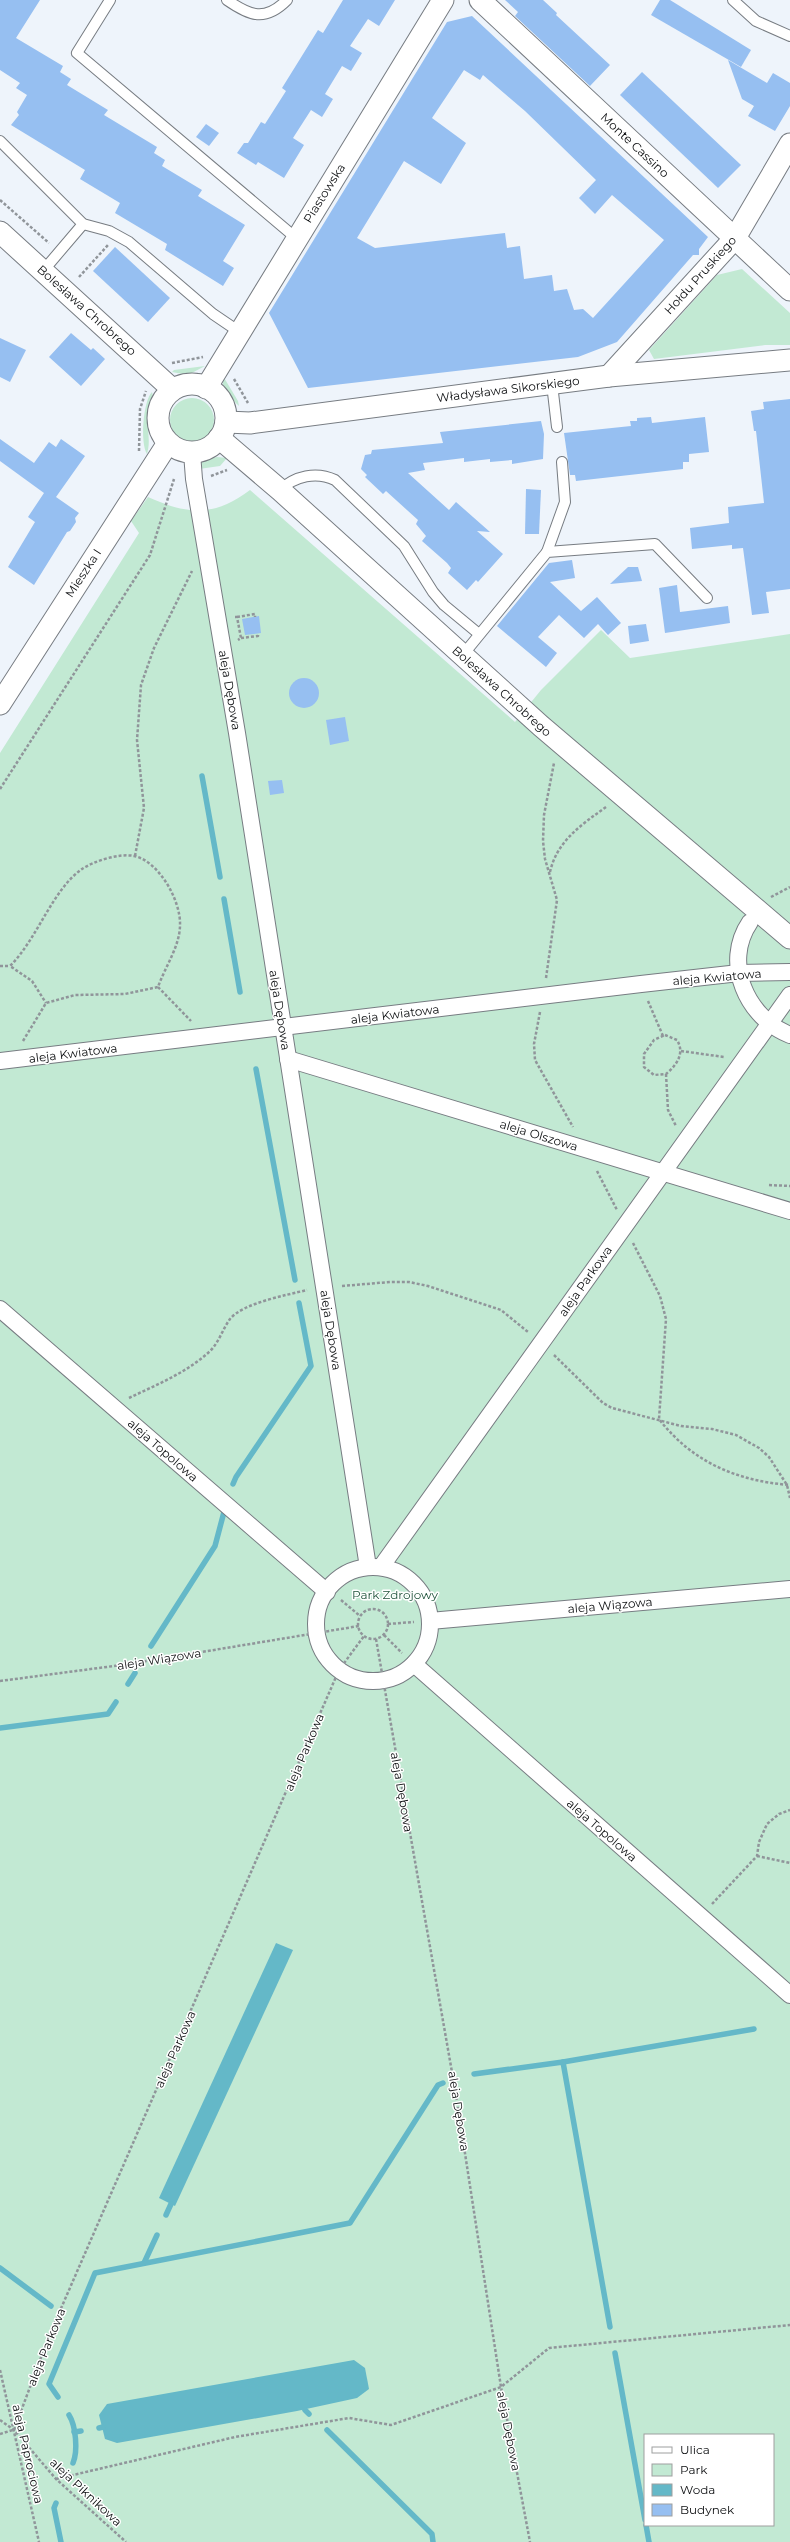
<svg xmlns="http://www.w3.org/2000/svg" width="790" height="2542" font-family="Montserrat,sans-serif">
	<rect width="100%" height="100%" fill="#eef4fb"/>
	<g fill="#c2e9d3" fill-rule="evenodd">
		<polygon points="742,269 790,313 790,345 765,345 654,359 649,350 717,275"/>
		<polygon points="205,366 188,375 172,372 174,370"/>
		<polygon points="223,376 238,401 239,406 223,391"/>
		<path d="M152,392c3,10 -3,17 -4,27 -1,13 3,22 -1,35 -7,-11 -4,-53 5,-62z"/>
		<circle cx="192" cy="420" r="22"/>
		<polygon points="217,457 227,458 220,466 199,469 203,460"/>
		<path d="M250,490l265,232 26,-32 60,-60 29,28 160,-24v1908h-790v-1789l139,-220 -8,-12 17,-24c40,18 66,20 102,-7zM645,2435h128v90h-128z"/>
	</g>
	<g fill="#64b8c8">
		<polygon points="276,1943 293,1950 175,2206 159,2198"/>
		<polygon points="354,2360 365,2368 369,2389 357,2398 297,2411 117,2443 105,2439 99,2415 107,2404"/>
	</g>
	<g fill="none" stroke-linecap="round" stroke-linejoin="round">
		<g stroke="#64b8c8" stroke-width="5.5">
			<polyline points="202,776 220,877"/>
			<polyline points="224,899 240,992"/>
			<polyline points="256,1069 295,1280"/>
			<polyline points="233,1484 236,1477 311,1366 299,1303"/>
			<polyline points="151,1646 215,1546 224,1512"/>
			<polyline points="128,1684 135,1673"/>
			<polyline points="0,1728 108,1714 116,1702"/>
			<polyline points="563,2062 754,2029"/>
			<polyline points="474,2074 563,2062 610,2327"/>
			<polyline points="166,2215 171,2204"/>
			<polyline points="144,2263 157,2235"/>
			<polyline points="0,2268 51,2306"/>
			<polyline points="615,2353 645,2520"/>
			<polyline points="58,2397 49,2384 95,2273 350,2223 438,2085 443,2083"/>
			<polyline points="305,2410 309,2414"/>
			<path d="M69,2415c7,11 9,36 4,48"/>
			<polyline points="99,2428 103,2427"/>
			<polyline points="327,2430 432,2534 433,2542"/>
			<polyline points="74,2432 81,2431"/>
			<polyline points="56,2503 54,2508 61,2542"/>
			<polyline points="646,2525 649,2542"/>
		</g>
	</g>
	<g fill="#96bff1" fill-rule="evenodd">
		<polygon points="0,0 40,0 16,38 63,66 60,72 71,79 67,85 108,110 104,115 157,147 154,153 165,160 162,166 202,190 198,196 245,225 223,261 234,268 223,286 165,250 167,244 115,213 120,203 80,179 85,170 11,125 19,115 17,112 27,95 16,88 20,83 0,70"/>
		<polygon points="343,0 395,0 379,26 368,19 350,46 362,53 351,71 342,66 325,94 333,99 322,117 311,110 293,138 304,145 284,178 258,162 256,165 237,153 244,143 248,143 261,122 265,124 286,91 282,88 318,30 323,33"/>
		<polygon points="505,0 543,0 557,13 556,15 610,65 590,86 515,16 518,12"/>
		<polygon points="660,0 670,0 751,50 741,67 651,15"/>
		<path d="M472,16l236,221 -9,12v6h-6l-76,87 -39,15 -270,31 -39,-75 178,-291zM464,70l16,10 3,-5 42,36 71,69 -17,18 16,16 17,-19 52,45 -71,78 -10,-9 -9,1 -7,-21 -13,2 -2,-16 -28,4 -4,-33 -13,2 -2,-15 -130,15 -18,-10 47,-77 37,23 25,-41 -34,-25z"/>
		<polygon points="728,60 767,83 773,73 790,83 790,106 775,131 748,116 754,106 742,99"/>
		<polygon points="642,72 741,165 718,188 620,95"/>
		<polygon points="206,124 219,133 209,146 196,137"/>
		<polygon points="115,247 170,298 148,322 93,271"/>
		<polygon points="71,333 91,350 93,348 105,359 81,386 49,357"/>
		<polygon points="0,338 26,350 10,382 0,377"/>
		<polygon points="790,399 790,589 766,592 769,613 752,615 743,548 732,549 732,545 692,549 690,528 729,523 728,507 764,503 756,431 754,431 751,411 764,409 763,402"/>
		<polygon points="651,417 652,423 705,417 709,452 689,454 689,462 683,462 683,469 576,481 575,475 570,475 564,433 631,426 630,421 637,421 637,418"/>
		<polygon points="541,421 544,434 543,459 512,464 512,460 490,462 490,459 464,462 464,458 423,463 425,470 408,473 449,510 456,502 490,532 477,531 503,554 478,582 476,580 467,590 448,573 451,568 447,563 422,541 426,536 416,524 418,520 386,491 383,494 365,477 367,475 361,469 365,455 371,454 372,450 443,443 440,432"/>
		<polygon points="0,439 34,463 49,442 56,447 61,439 85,456 56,497 79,513 75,518 76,522 70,531 67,532 34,585 8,567 35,522 28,517 44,493 0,461"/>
		<polygon points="526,489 541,490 539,534 525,534"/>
		<polygon points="572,560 575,578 550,582 581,611 597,597 621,623 608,635 598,624 584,638 559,615 538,637 557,653 546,667 497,626 549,563"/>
		<polygon points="628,567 638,567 642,581 610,584"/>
		<polygon points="677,585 680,612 728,606 730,623 665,633 659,588"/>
		<polygon points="259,616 261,633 245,635 242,619"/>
		<polygon points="646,624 649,641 630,644 628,626"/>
		<circle cx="304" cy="693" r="15"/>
		<polygon points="345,717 349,741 330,745 326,720"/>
		<polygon points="282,780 284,793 270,795 268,781"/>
	</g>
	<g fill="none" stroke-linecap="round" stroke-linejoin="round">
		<defs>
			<g id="service">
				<polyline points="110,0 77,53 296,238"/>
				<path d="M227,0c23,16 38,22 60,0"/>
				<polyline points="733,0 756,21 790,36"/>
				<polyline points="0,141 83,224 109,231 129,242 213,314 238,331"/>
				<polyline points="43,271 83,224"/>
				<polyline points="552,384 557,427"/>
				<path d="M280,490c15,-14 36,-19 55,-10l69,66 29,46 11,13 35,29"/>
				<polyline points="547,552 565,502 562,462"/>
				<polyline points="462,656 547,552 655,544 707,598"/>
			</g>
			<g id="pedestrian">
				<polyline points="192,453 194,479 237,733 368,1567"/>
				<path d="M750,922c-28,41 -3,96 40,113"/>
				<polyline points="288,1059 790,1211"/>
				<polyline points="0,1061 641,984 739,973 790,972"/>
				<polyline points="0,1309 327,1592"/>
				<polyline points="381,1567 790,995"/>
				<circle cx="373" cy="1624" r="57"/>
				<polyline points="430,1621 790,1589"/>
				<polyline points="414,1664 790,1995"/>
			</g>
			<g id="minor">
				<polyline points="480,0 790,290"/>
				<polyline points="0,232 172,389"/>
				<polyline points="609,376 735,238 790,144"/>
				<circle cx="192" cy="418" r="34"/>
				<polyline points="206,388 443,0"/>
				<polyline points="226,422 250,423 609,376 790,360"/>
				<polyline points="219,438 280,490 541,726 790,938"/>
				<polyline points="0,704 168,443"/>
			</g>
		</defs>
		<use href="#service" stroke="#777c82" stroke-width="12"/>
		<use href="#pedestrian" stroke="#777c82" stroke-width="18"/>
		<use href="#minor" stroke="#777c82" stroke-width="23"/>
		<g stroke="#90959a" stroke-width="2.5" stroke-dasharray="3 2" stroke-linecap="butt">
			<polyline points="0,200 49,243"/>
			<polyline points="79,277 108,245"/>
			<polyline points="172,363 203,357"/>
			<polyline points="234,379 248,403"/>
			<polyline points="139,451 140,409 146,391"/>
			<polyline points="211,476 227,470"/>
			<polyline points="235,617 237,617 241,638 238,640"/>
			<polyline points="237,617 255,614 255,617"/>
			<polyline points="241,638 258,636 258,633"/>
			<polyline points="0,789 150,555 174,479"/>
			<polyline points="135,856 144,808 137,740 141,685 154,648 192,571"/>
			<path d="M550,872c7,-31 31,-47 56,-65"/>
			<polyline points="771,897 790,887"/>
			<polyline points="0,966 10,966"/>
			<polyline points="546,978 557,900 545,859 543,841 544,815 554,763"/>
			<polyline points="158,987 191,1021"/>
			<polyline points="648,1001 663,1036"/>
			<polyline points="540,1012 534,1044 535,1060 573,1127"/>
			<path d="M665,1035l12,5c8,13 0,25 -11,34l-12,1 -10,-8v-13l10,-14z"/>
			<path d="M23,1041l23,-38 29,-8 50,-1 33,-7c7,-20 22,-41 22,-62 1,-24 -21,-64 -46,-69 -15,-3 -40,5 -52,13 -30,21 -44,69 -72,97l22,15 14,22"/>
			<polyline points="681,1051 724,1057"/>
			<polyline points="666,1074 668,1110 676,1126"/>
			<polyline points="597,1171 617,1210"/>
			<polyline points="769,1185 790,1186"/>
			<path d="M633,1243l27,53 6,23 -7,100c33,43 78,62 131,66"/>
			<polyline points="342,1286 390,1282 409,1282 428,1286 501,1310 528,1332"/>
			<polyline points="554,1355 603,1403 612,1408 681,1426 712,1429 736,1435 759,1448 769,1457 787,1485 790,1498"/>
			<path d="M129,1398c27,-13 57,-25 80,-46 10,-9 13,-22 21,-33 13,-16 57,-24 77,-29"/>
			<polyline points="341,1600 360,1616"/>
			<circle cx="373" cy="1624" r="15"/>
			<polyline points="388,1624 414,1622"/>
			<polyline points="384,1635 402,1653"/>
			<polyline points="376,1639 456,2095 501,2387 530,2542"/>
			<polyline points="0,1681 129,1664 359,1626"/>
			<polyline points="757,1856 790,1863"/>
			<polyline points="712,1904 757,1856 759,1842 767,1824 779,1814 790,1810"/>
			<polyline points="0,2370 39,2542"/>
			<polyline points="0,2420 14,2430 56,2479 126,2542"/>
			<polyline points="14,2430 49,2336 339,1670 364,1636"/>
			<polyline points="0,2434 13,2430"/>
			<polyline points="56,2479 235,2437 349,2418 391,2425 501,2387 549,2348 790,2325"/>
		</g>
		<use href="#service" stroke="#fff" stroke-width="10"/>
		<use href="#pedestrian" stroke="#fff" stroke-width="16"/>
		<use href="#minor" stroke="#fff" stroke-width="21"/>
	</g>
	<g text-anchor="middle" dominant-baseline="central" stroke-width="3" stroke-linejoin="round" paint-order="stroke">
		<g font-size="12" fill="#0c0e10" stroke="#fff">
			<text transform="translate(635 145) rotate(43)">Monte Cassino</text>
			<text transform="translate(324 193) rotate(-58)">Piastowska</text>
			<text transform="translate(700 275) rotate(-48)">Hołdu Pruskiego</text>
			<text transform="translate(87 310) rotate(42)">Bolesława Chrobrego</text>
			<text transform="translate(508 389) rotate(-7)">Władysława Sikorskiego</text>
			<text transform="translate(83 573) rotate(-57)">Mieszka I</text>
			<text transform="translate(230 690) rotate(80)">aleja Dębowa</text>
			<text transform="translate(502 691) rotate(42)">Bolesława Chrobrego</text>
			<text transform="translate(717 977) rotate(-5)">aleja Kwiatowa</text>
			<text transform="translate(280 1010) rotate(81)">aleja Dębowa</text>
			<text transform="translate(395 1014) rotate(-7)">aleja Kwiatowa</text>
			<text transform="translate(73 1053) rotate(-7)">aleja Kwiatowa</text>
			<text transform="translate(539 1135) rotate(17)">aleja Olszowa</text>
			<text transform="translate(585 1281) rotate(-55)">aleja Parkowa</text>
			<text transform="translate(331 1330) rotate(81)">aleja Dębowa</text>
			<text transform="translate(163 1450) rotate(41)">aleja Topolowa</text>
			<text transform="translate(610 1605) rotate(-5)">aleja Wiązowa</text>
			<text transform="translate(159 1659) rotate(-9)">aleja Wiązowa</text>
			<text transform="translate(304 1752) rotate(-67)">aleja Parkowa</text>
			<text transform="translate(402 1792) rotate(80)">aleja Dębowa</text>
			<text transform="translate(602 1830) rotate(41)">aleja Topolowa</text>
			<text transform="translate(175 2049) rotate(-66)">aleja Parkowa</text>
			<text transform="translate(459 2111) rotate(81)">aleja Dębowa</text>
			<text transform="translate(46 2347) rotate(-68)">aleja Parkowa</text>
			<text transform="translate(509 2431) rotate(79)">aleja Dębowa</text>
			<text transform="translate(28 2454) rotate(77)">aleja Paprociowa</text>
			<text transform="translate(86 2492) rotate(43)">aleja Piknikowa</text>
		</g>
		<g font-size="12" fill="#20533b" stroke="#fff">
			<text x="395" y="1594">Park Zdrojowy</text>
		</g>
	</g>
	<rect x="644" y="2434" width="130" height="92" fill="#ffffff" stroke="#9e9f9f"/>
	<rect x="652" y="2447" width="20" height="6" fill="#ffffff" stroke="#9e9f9f"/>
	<text x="680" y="2454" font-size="12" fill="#0c0e10">Ulica</text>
	<rect x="652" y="2464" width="20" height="12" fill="#c2e9d3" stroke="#9e9f9f"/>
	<text x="680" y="2474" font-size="12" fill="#0c0e10">Park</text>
	<rect x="652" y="2484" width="20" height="12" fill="#64b8c8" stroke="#9e9f9f"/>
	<text x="680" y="2494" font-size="12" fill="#0c0e10">Woda</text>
	<rect x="652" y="2504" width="20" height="12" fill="#96bff1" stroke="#9e9f9f"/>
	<text x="680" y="2514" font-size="12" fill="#0c0e10">Budynek</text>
</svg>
